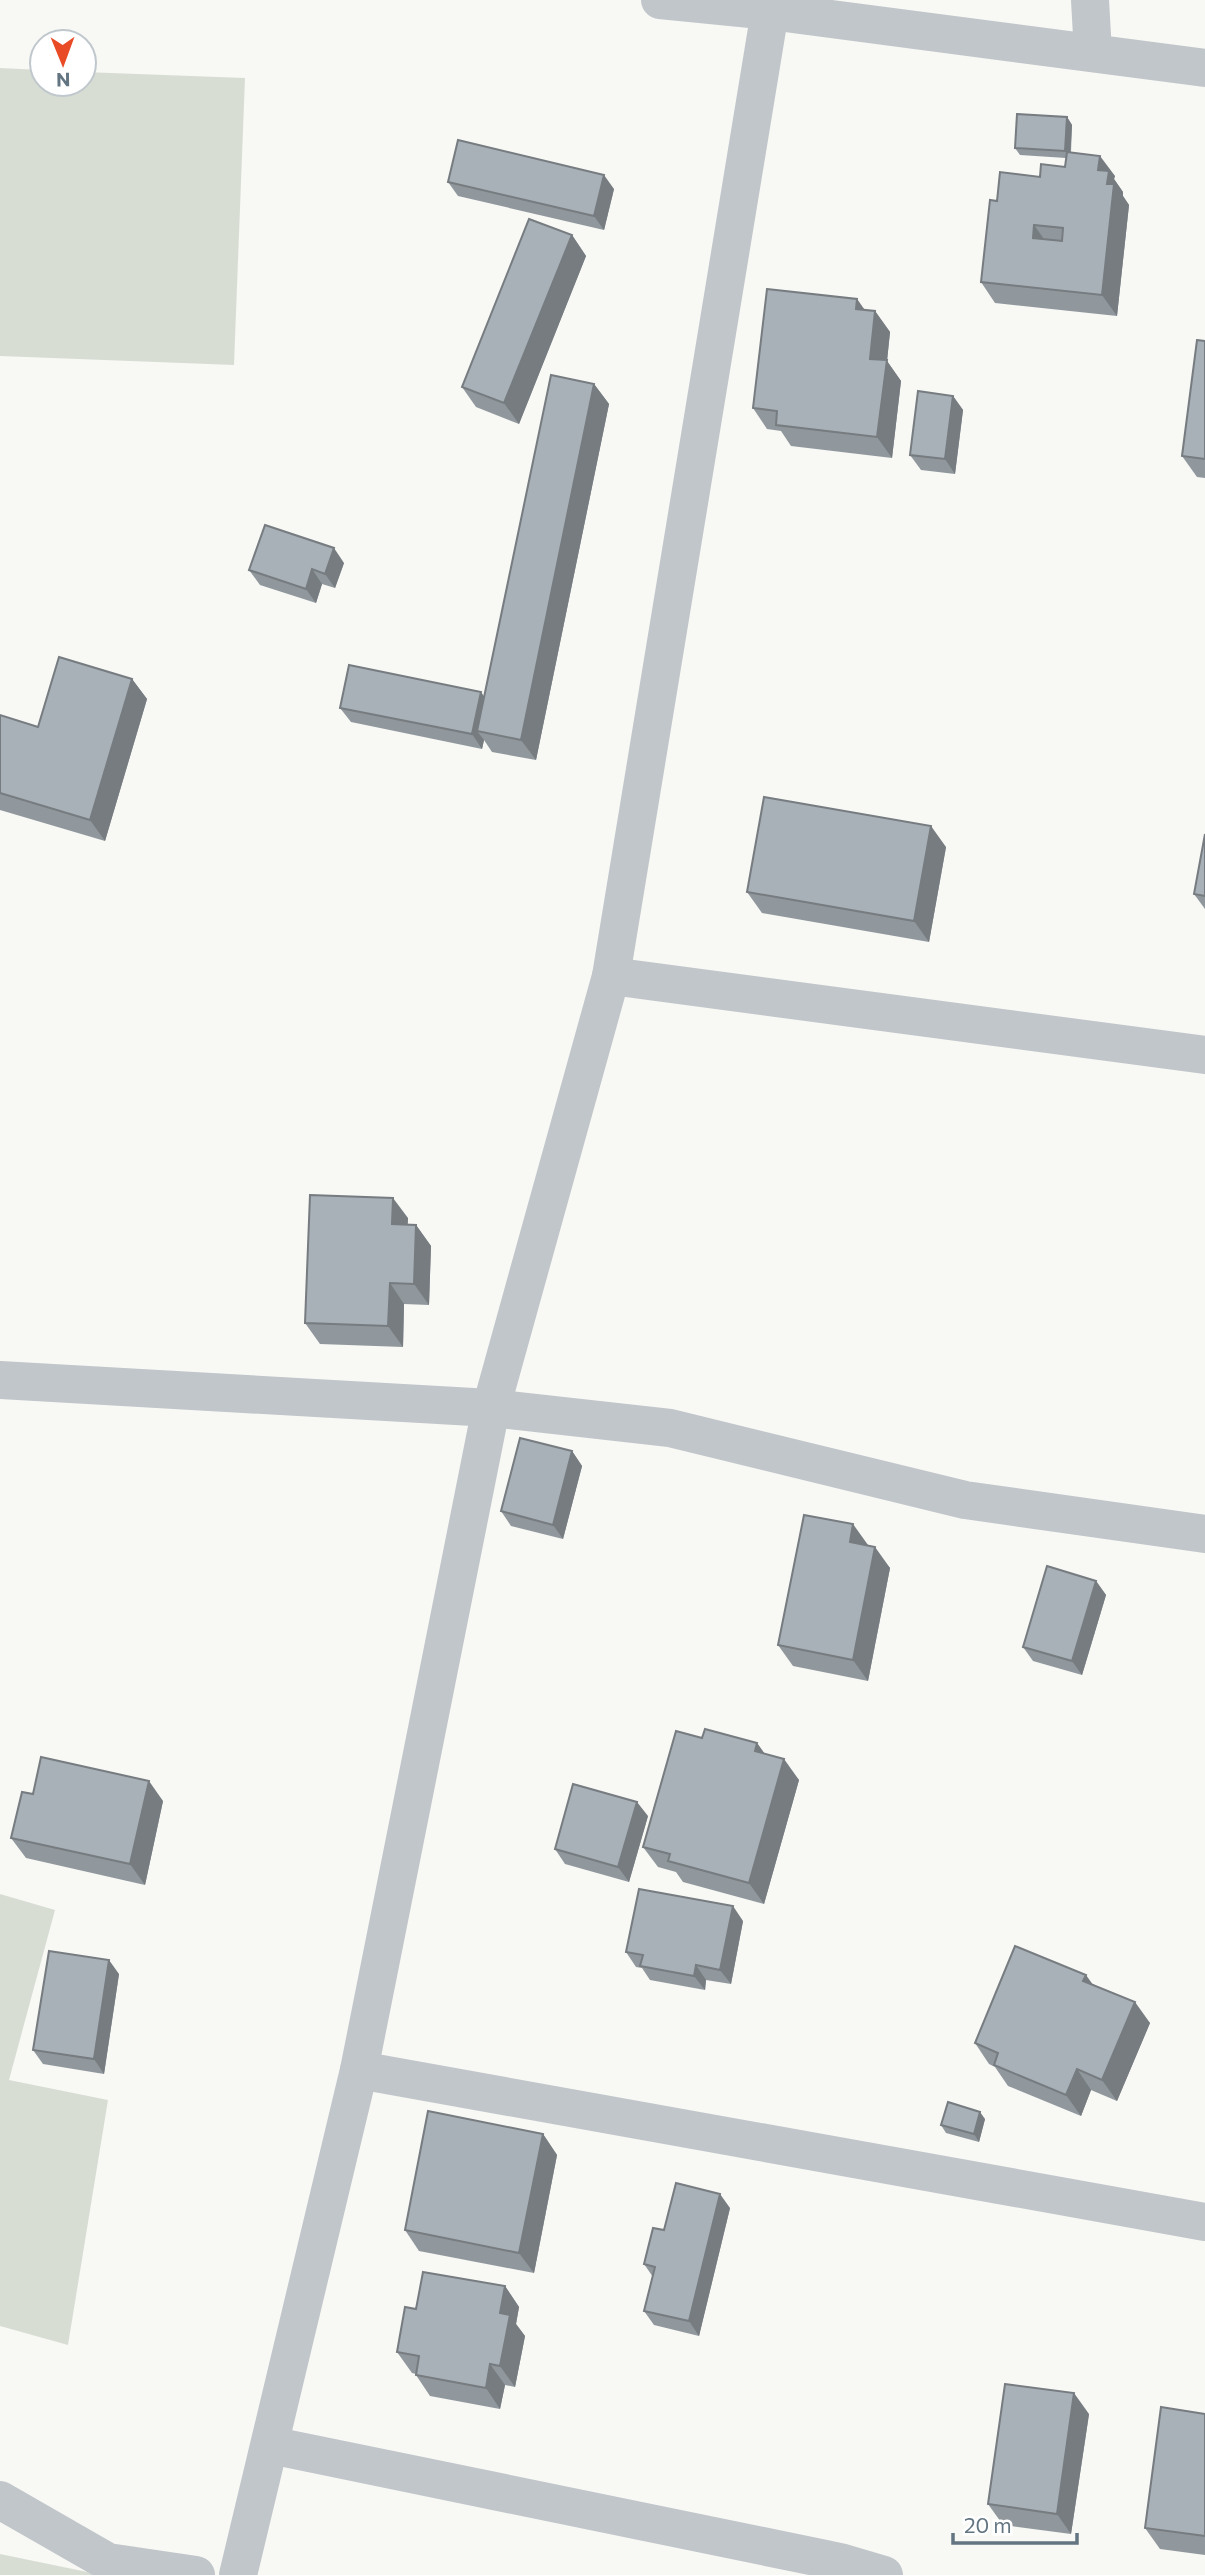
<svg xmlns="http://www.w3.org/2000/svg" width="1205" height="2575" font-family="Commissioner,sans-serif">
	<rect width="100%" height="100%" fill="#f8f8f5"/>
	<g fill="#d8ddd4">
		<polygon points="0,68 42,70 42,84 84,84 84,72 245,78 234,365 0,356"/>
		<polygon points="0,1894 55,1910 9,2080 108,2100 68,2345 0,2326"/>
		<polygon points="0,2554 102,2575 0,2575"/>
	</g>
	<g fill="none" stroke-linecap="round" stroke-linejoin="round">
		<g stroke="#c1c6ca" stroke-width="38">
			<polyline points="1090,0 1093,53"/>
			<polyline points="611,976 1205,1055"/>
			<polyline points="0,1380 491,1408 670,1428 965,1500 1205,1534"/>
			<polyline points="359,2070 1205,2222"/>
			<polyline points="270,2445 840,2562 884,2575"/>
			<polyline points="0,2500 108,2562 196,2575"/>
			<polyline points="238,2575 359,2070 491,1408 611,976 770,11"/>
		</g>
		<polyline stroke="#c1c6ca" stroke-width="38" points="660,0 770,11 1205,68"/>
	</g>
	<g fill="#90989d">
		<polygon points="1067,117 1072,125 1071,152 1115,176 1114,179 1123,192 1123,196 1129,205 1117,316 995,303 981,282 997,201 1065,167 1066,158 1020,155 1015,148"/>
		<polygon points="448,182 614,189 604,230 458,196"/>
		<polygon points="572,235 586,256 519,424 476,407 462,387"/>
		<polygon points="857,299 864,310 875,311 890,332 887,361 901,381 892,458 791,446 781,431 767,429 753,408"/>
		<polygon points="1205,341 1205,478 1197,477 1182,456"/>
		<polygon points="594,384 609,404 536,760 492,752 484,740 482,749 351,722 340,708 481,692 484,697"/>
		<polygon points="953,396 963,410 955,474 921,470 910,455"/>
		<polygon points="344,563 335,588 322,584 316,603 260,585 249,570"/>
		<polygon points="132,679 147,699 105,841 0,810 0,715 38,727"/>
		<polygon points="1205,834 1205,909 1194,894"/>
		<polygon points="946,847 929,942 762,913 747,892"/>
		<polygon points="408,1218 407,1225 416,1225 431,1246 429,1305 404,1304 403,1347 320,1344 305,1323"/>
		<polygon points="572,1451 582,1466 563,1539 511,1526 501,1511"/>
		<polygon points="868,1545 890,1568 868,1681 793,1666 778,1645"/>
		<polygon points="1096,1581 1106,1595 1082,1675 1033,1661 1023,1647"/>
		<polygon points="757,1743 764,1753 799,1780 764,1904 683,1882 676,1872 658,1867 643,1847"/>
		<polygon points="33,1794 163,1801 145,1885 26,1858 11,1838"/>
		<polygon points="648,1816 629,1882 565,1864 555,1849"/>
		<polygon points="743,1921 731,1984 706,1980 705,1990 650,1980 642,1968 636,1967 626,1952"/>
		<polygon points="119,1974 104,2074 43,2064 33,2050"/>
		<polygon points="1093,1984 1150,2023 1117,2101 1091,2090 1081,2116 1008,2086 995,2067 989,2064 975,2043"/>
		<polygon points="985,2119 979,2142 946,2133 941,2125"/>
		<polygon points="543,2134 557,2155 534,2273 419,2251 405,2230"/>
		<polygon points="730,2208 699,2336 654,2325 644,2311 653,2277 644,2264 664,2230"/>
		<polygon points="505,2286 519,2307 516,2324 525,2336 515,2387 505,2385 500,2409 430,2396 416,2375 416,2374 412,2373 397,2352 416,2309"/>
		<polygon points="1089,2414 1071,2534 1003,2525 988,2504"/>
		<polygon points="1205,2414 1205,2555 1160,2549 1145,2528"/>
	</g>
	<g fill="#767c80">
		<polygon points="1067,117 1072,125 1070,159 1065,151"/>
		<polygon points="1100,156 1115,176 1114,179 1123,192 1123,196 1129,205 1117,316 1102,295 1098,170"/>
		<polygon points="604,175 614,189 604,230 594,216"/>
		<polygon points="1034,225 1049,246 1033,238"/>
		<polygon points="572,235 586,256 519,424 504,403"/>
		<polygon points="857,299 872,320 856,309"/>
		<polygon points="875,311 890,332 887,361 901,381 892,458 877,437 870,359"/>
		<polygon points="594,384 609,404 536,760 521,740"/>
		<polygon points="953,396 963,410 955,474 945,459"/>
		<polygon points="334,548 344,563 335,588 325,574"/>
		<polygon points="312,569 322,584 316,603 306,589"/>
		<polygon points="132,679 147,699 105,841 90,820"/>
		<polygon points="481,692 491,707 477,731 484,740 482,749 472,734"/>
		<polygon points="931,826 946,847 929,942 914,921"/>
		<polygon points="393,1198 408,1218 407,1245 392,1224"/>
		<polygon points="416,1225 431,1246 429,1305 414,1284"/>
		<polygon points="390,1283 404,1304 403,1347 388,1326"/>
		<polygon points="572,1451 582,1466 563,1539 553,1525"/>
		<polygon points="853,1524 868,1545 864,1563 850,1542"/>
		<polygon points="875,1547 890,1568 868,1681 853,1660"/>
		<polygon points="1096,1581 1106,1595 1082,1675 1072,1661"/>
		<polygon points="757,1743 772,1764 755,1751"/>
		<polygon points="784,1759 799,1780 764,1904 749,1883"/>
		<polygon points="149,1781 163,1801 145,1885 130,1864"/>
		<polygon points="637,1802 648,1816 629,1882 618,1867"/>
		<polygon points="733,1906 743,1921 731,1984 720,1970"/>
		<polygon points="109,1960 119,1974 104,2074 94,2059"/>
		<polygon points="696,1965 706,1980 705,1990 694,1976"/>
		<polygon points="1086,1975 1101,1996 1083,1981"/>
		<polygon points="1135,2002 1150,2023 1117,2101 1102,2080"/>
		<polygon points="1077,2069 1091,2090 1081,2116 1066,2095"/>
		<polygon points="980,2112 985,2119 979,2142 974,2134"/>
		<polygon points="543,2134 557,2155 534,2273 519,2253"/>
		<polygon points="720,2194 730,2208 699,2336 689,2321"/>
		<polygon points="505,2286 519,2307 516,2324 525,2336 515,2387 500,2366 500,2313"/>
		<polygon points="490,2364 505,2385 500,2409 486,2388"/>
		<polygon points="1074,2393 1089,2414 1071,2534 1057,2514"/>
	</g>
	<g fill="#a8b1b7" stroke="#767c80" stroke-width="2" fill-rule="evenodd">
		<polygon points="1017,114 1067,117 1065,151 1015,148"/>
		<polygon points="458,140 604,175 594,216 448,182"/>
		<path d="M1067,152l33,4 -2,14 11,1 -2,13h7l-12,111 -121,-13 9,-82 7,1 3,-29 40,5 1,-13 24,3zM1034,225l29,3 -1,13 -29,-3z"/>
		<polygon points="529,219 572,235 504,403 462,387"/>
		<polygon points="767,289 857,299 856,309 875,311 870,359 887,360 877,437 776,425 777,411 753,408"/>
		<polygon points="1197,340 1205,341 1205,459 1182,456"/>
		<polygon points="551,375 594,384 521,740 477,731"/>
		<polygon points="918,391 953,396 945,459 910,455"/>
		<polygon points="265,525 334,548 325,574 312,569 306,589 249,570"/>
		<polygon points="59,657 132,679 90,820 0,793 0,715 38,727"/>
		<polygon points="349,665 481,692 472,734 340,708"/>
		<polygon points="764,797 931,826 914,921 747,892"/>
		<polygon points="1205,834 1205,896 1194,894"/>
		<polygon points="310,1195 393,1198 392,1224 416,1225 414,1284 390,1283 388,1326 305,1323"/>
		<polygon points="520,1438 572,1451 553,1525 501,1511"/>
		<polygon points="804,1515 853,1524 850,1542 875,1547 853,1660 778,1645"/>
		<polygon points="1047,1566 1096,1581 1072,1661 1023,1647"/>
		<polygon points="705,1729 757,1743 755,1751 784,1759 749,1883 668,1861 670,1854 643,1847 676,1731 702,1738"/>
		<polygon points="41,1757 149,1781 130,1864 11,1838 22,1792 33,1794"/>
		<polygon points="573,1784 637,1802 618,1867 555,1849"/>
		<polygon points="639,1889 733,1906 720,1970 696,1965 694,1976 640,1966 643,1955 626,1952"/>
		<polygon points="1015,1946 1086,1975 1083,1981 1135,2002 1102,2080 1077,2069 1066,2095 994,2065 998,2053 975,2043"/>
		<polygon points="49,1951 109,1960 94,2059 33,2050"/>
		<polygon points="948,2102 980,2112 974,2134 941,2125"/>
		<polygon points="428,2111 543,2134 519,2253 405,2230"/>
		<polygon points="676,2183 720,2194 689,2321 644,2311 655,2267 644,2264 653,2228 664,2230"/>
		<polygon points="423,2272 505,2286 500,2313 510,2315 500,2366 490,2364 486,2388 416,2375 419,2356 397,2352 405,2307 416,2309"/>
		<polygon points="1005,2384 1074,2393 1057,2514 988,2504"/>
		<polygon points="1161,2407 1205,2414 1205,2536 1145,2528"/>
	</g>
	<g transform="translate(63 63) rotate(179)"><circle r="33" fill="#ffffff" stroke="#c0c8cd" stroke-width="2"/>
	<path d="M0-5L12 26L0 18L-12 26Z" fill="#e84b25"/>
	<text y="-10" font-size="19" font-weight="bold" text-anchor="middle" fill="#627581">N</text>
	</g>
	<path d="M953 2533v10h124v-10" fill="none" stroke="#627581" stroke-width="3.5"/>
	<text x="964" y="2533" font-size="21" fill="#627581" stroke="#ffffff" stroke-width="5" paint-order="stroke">20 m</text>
</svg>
